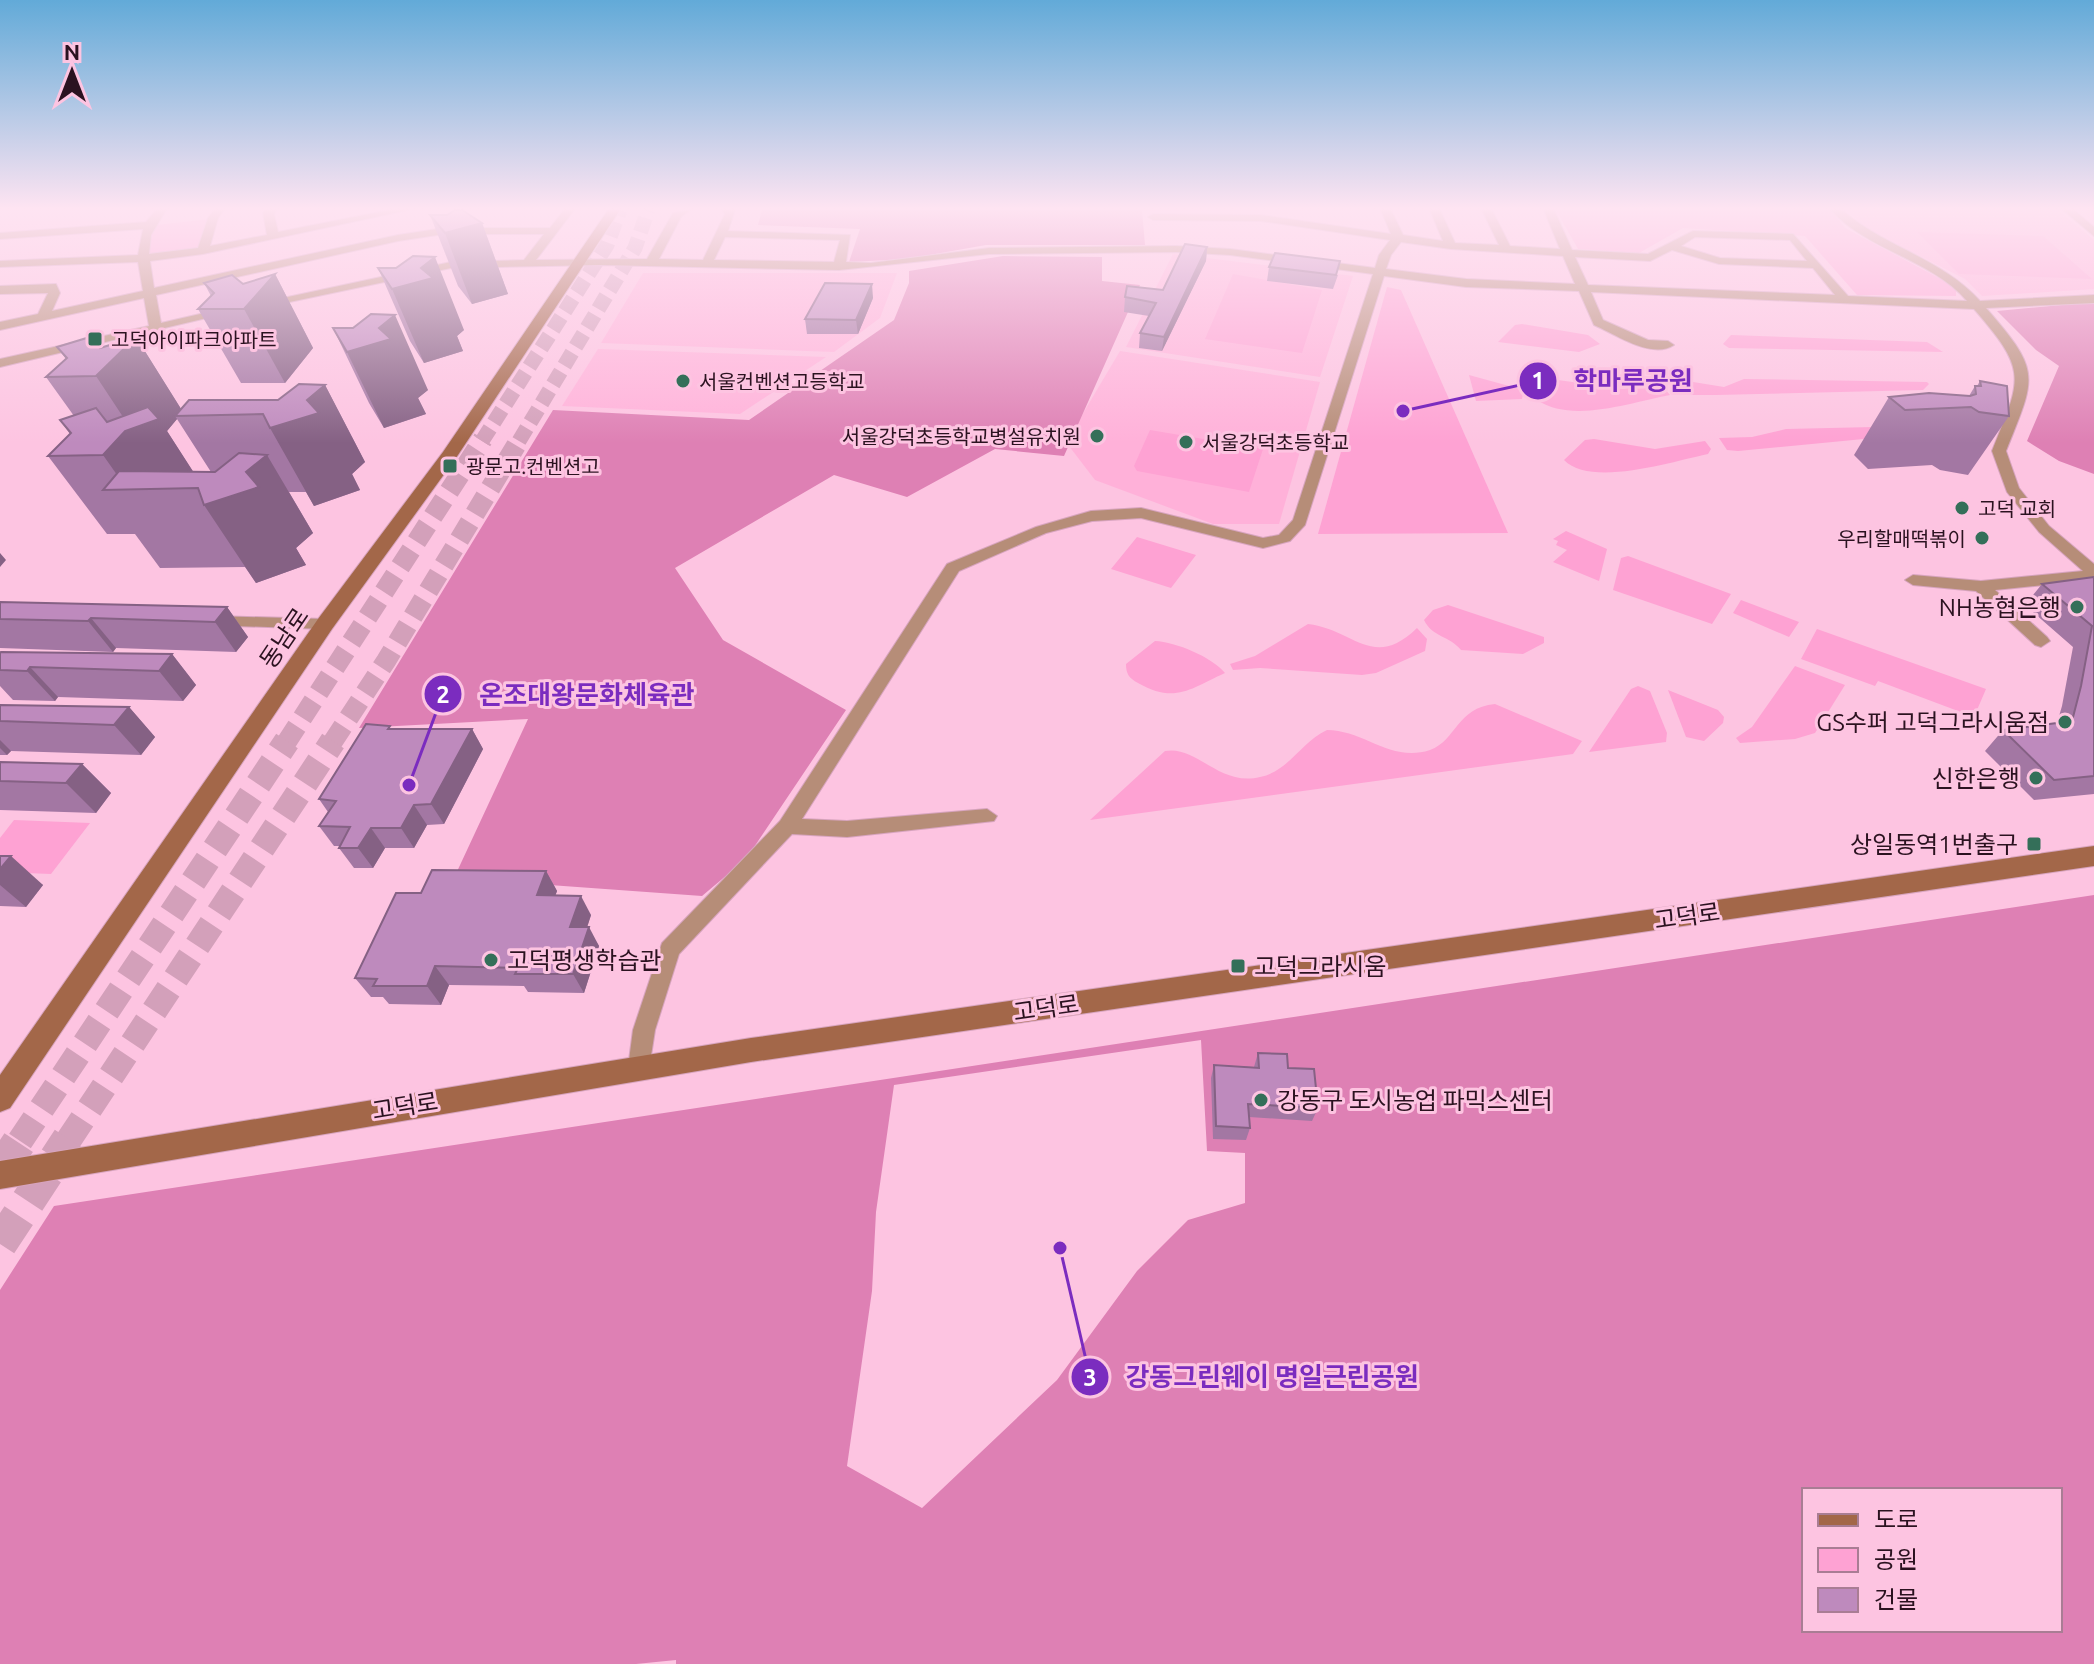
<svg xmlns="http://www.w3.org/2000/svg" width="2094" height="1664" font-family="Ubuntu,'Noto Sans KR',sans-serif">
	<rect width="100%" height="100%" fill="#fdc4e1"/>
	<g fill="#ffb1d9">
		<polygon points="1847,210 2059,211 2094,240 2094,289 1982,296 1965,279 1865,228"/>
		<polygon points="1173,254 1353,276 1320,377 1126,347"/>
		<polygon points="643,273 897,273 880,318 834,352 601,343"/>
		<polygon points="598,349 826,357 740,414 562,406"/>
		<polygon points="1120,351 1320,382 1279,524 1213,524 1095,480 1069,446 1069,437"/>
	</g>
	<g fill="#fea2d3">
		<polygon points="1556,210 1831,210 1845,228 1956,287 1956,296 1857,295 1805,236 1683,228 1639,253 1578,249"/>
		<polygon points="210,219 201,248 141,255 148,226"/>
		<polygon points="1917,232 2043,236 2092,279 1959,274"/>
		<polygon points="1233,274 1322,290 1302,353 1205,339"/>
		<polygon points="1387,287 1401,290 1508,533 1318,534"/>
		<polygon points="1522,324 1588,335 1600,344 1579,352 1498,342 1515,325"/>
		<polygon points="1731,335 1927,342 1943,352 1729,348 1723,344"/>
		<polygon points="1469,375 1520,389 1523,394 1522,399 1476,401"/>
		<polygon points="1744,379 1927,382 1929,384 1923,390 1716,395 1686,395 1678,385 1687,381 1724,387"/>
		<path d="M1558,380l65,9 35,-8 12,14c-38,7 -98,29 -133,5z"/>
		<polygon points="1917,426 1874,438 1738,451 1727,450 1719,438 1752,437 1786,429"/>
		<polygon points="1150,430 1263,449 1249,492 1137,471 1134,466"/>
		<path d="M1594,439l61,10 50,-8 6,8 -3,5c-34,7 -117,34 -144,6l21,-20z"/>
		<polygon points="1566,531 1607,549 1599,581 1553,562 1567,550 1556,545 1558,541 1553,539"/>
		<polygon points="1137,537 1196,555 1171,588 1111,569"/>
		<polygon points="1628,556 1731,594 1712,624 1613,590 1621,558"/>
		<polygon points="1741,600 1799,622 1789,637 1733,613"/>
		<path d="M1448,605l96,32v6l-21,11 -62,-4c-11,-14 -29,-13 -37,-30l9,-10z"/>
		<path d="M1308,624c45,5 65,47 109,4l10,11 -2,12 -49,22 -14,2 -102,-7 -27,2 -3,-6 25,-8z"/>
		<polygon points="1817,629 1986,689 1974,717 1878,681 1875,686 1801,659"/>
		<path d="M1155,641c21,1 57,16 70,32 -35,16 -50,31 -87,10 -9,-5 -12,-9 -12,-19z"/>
		<polygon points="1795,666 1845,685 1815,733 1795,739 1740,743 1736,738 1752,727"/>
		<polygon points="1638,686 1650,691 1667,733 1666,742 1589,752 1631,689"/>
		<polygon points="1668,690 1718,710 1724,717 1723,723 1704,741 1686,737"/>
		<path d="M1495,704l87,37 -9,13 -483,66 75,-69c32,-6 54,36 95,26 29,-6 41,-35 67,-47 37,0 64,33 103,20 27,-10 26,-42 65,-46z"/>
		<polygon points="14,820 90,823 51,874 0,872 0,838"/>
	</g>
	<g fill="#de80b4" fill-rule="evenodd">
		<polygon points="762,210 1142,210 1145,245 986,245 907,259 849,262 860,229 758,225"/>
		<polygon points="1003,256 1102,257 1102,281 1140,285 1064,456 995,449 907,497 834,475 675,568 723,640 846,710 746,859 702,896 454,878 528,719 359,728 553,410 749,420 894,320 909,283 909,271"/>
		<polygon points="2094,302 2094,474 2059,461 2027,441 2059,366 2036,350 1997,311"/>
		<path d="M2094,895v769h-1418v-4l-40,4h-636v-374l54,-84zM1201,1040l6,111 38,2v50l-57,17 -51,51 -80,109 -135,128 -75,-42 25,-175 4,-79 18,-127zM1804,1490h256v140h-256z"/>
	</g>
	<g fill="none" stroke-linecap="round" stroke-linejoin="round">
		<g stroke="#d3a0ba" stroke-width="15" stroke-dasharray="15 7" stroke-linecap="butt">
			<polyline points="482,441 607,245 620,210"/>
			<polyline points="519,441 635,248 648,210"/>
		</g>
		<g stroke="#d3a0ba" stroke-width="20" stroke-dasharray="20 10" stroke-linecap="butt">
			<polyline points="286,743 483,439"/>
			<polyline points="332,743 386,661 520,439"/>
		</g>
		<g stroke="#d3a0ba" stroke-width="26" stroke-dasharray="26 13" stroke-linecap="butt">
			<polyline points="20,1141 287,741"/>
			<polyline points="68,1141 333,741"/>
		</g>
		<g stroke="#d3a0ba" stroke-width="34" stroke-dasharray="34 17" stroke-linecap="butt">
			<polyline points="0,1171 21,1139"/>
			<polyline points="0,1244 69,1139"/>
		</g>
		<defs>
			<g id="street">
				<path d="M156,210h10l-15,25 -2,19 49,-6 10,-30 6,-8h10l-6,8 -8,28 57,-11 -4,-22 2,-3h11l-2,4 4,18 111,-22h19l-205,44 -53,7 4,27 244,-53 46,-7h106l14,-18h10l-38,50 111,-1 26,-46 17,-3 -9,7 -22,42 44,1 22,-46 -3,-4h13l-7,21 122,4 -4,27 25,1 118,-15 187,-2 54,3 145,19 4,-13 11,-15 -129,-19 -108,-1 -5,-3 5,-3 108,1 130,19 -10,-24h10l12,25 40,6 -13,-31h10l15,33 44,2 -17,-35h10l18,36 50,3 -16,-39h10l18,40 76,4 45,-23 100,3 55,62 119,5c-36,-42 -99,-50 -136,-91h11c42,37 101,49 138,91l114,-6v8l-108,5c56,64 50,68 20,143l13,37 30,38 45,38v16l-99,10 52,47 3,4 -9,6 -6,-2 -59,-54 -63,-6 -8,-5 8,-5 68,6 102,-10 -44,-39 -32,-40 -15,-41c30,-74 36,-80 -18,-142l-383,-17 12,28 45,20 20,1 6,4c-22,15 -59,-11 -80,-20l-15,-34 -113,-4 -82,-11 -79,249 -15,16 -27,7 -122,-30 -49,3 -46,12 -87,38 -157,248 45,2 140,-12 10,7 -3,5 -147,16 -55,-3 -113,120 -24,76 -7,45 -8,4 -8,-4 -4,-7 5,-38 29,-87 118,-122 167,-257 89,-37 55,-16 50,-3 122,30 16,-3 14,-15 80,-246 -143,-19 -54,-3 -187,2 -150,16 -239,-5 -149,3 -190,40 -6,-4 196,-42 73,-2 20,-26h-100l-46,7 -242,54 5,28 65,-15 6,4 -232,55v-8l149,-33 -5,-28 -144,32v-8l38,-8 10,-21 -48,1v-8l56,-2 4,9 -8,18 91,-20 -5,-29 -138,5v-6l138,-6 5,-26 -143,10v-6l146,-11zM725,237l115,3 -6,22 -120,-2zM1695,237l95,3 17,21 -87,-3 -39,-12zM1401,242l50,7 112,7 12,28 -109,-5 -80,-10 5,-14zM1672,250l47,14 94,4 22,27 -247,-10 -13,-28 75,4z"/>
				<polygon points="2063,210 2074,210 2094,227 2094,236"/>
				<polygon points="212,616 325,619 333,624 325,629 206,625 204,621"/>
			</g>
			<g id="secondary">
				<polygon points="608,210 620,210 458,455 332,629 10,1108 0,1112 0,1075 318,619 443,452"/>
				<polygon points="2094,846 2094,866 751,1062 0,1189 0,1161 751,1038"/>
			</g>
		</defs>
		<use href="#street" stroke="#d7a4be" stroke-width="2"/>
		<use href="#secondary" stroke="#d7a4be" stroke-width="2"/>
		<use href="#street" fill="#b68d78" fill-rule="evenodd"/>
		<use href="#secondary" fill="#a36749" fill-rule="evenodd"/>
	</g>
	<g fill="#a377a3" fill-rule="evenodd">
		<polygon points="430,215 447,215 482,223 508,294 472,304 458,286"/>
		<polygon points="1207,247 1206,261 1162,351 1139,348 1140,333 1149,316 1124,312 1125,297 1163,290"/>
		<polygon points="1269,267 1338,275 1333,289 1267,281"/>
		<polygon points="378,268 464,330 457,336 463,351 424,363 410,341"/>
		<polygon points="275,274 313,348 285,383 241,383 198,309 211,296 204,283 243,284"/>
		<polygon points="873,298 858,334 807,334 805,319"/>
		<polygon points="333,328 428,390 418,398 426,414 384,428 369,403"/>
		<path d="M136,337l45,72 97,-9 47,-15 40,77 -13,12 8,16 -46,16 -8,-14h-17l24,41 -17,15 10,17 -50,18 -11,-16 -85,1 -25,-34h-28l-59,-78 22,-22 -10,-14 14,-4 -28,-39 20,-18 -9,-12 43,1zM177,419l34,53h-18l-26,-41z"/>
		<polygon points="1980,381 2009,416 1968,475 1940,470 1932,465 1868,469 1854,455 1889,397 1969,396 1975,386 1977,386"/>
		<polygon points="2094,577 2094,794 2034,800 1985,751 2003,730 2057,723 2062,706 2073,647 2025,605 2042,584"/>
		<polygon points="0,602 227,607 248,637 236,652 116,648 113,652 0,648"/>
		<polygon points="0,653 172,654 196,685 183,701 58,697 55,701 13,700 0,686"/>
		<polygon points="0,705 129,707 155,737 141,755 11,751 7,755 0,755"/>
		<polygon points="392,729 472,729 483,749 444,824 427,825 414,848 385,848 373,868 354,868 339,848 340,846 334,846 319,826 328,812 319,799"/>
		<polygon points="0,762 82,764 111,793 96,813 0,810"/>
		<polygon points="0,856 43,885 26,907 0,906"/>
		<polygon points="546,871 557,891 555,896 591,915 587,927 599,946 584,993 528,992 524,986 449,985 441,1005 389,1004 383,997 371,997 355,978 421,893"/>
		<polygon points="1258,1053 1288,1068 1318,1108 1312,1121 1249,1117 1250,1128 1246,1140 1213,1139 1211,1078 1214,1065 1254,1067"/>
	</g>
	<g fill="#856184">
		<polygon points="482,223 508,294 472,304 445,233"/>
		<polygon points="1207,247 1206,261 1162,351 1164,337"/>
		<polygon points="435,257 464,330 457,336 463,351 424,363 392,289"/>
		<polygon points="275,274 313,348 285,383 244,309"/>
		<polygon points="872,284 873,298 858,334 856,320"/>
		<polygon points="395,315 428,390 418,398 426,414 384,428 347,352"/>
		<polygon points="136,337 183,412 175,416 177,419 167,431 209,496 198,488 127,489 103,455 125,431 131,429 96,376"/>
		<polygon points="325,385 365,462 352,474 360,490 314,506 270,428"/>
		<polygon points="267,455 313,533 296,548 306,565 256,583 204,505"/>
		<polygon points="0,553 6,560 0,567"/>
		<polygon points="227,607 248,637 236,652 215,622"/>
		<polygon points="91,618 116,648 113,652 88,621"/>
		<polygon points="172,654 196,685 183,701 159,671"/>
		<polygon points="30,667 58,697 55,701 27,671"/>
		<polygon points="129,707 155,737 141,755 114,725"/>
		<polygon points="472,729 483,749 444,824 431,804"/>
		<polygon points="0,740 11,751 7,755 0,748"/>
		<polygon points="82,764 111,793 96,813 66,783"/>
		<polygon points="414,805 427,825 414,848 401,828"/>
		<polygon points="371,828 385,848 373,868 358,848"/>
		<polygon points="11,856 43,885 26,907 0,885 0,869"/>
		<polygon points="546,871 557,891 548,915 537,895"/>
		<polygon points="581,896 591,915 581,946 570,927"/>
		<polygon points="589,927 599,946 584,993 573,974"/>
		<polygon points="435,966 449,985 441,1005 427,986"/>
	</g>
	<g fill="#be8abd" stroke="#856184" stroke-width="2">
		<polygon points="455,210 462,210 482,223 445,233 430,215 447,215"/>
		<polygon points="1185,244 1207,247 1164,337 1140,333 1156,303 1125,297 1127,286 1163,290"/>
		<polygon points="1275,253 1340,261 1336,275 1269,267"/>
		<polygon points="413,256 435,257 421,268 433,278 392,289 378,268 396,268"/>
		<polygon points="275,274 244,309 198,309 214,293 204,283 232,275 243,284"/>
		<polygon points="825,283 872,284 856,320 805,319"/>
		<polygon points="371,314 395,315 379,328 391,339 347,352 333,328 353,328"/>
		<polygon points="90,337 100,348 136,337 96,376 46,377 67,358 57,347"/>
		<polygon points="1980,381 2007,386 2009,416 1979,412 1971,407 1905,410 1889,397 1929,393 1970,396 1976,394 1975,386 1981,386"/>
		<polygon points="299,384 325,385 307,400 319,413 270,428 263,414 175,416 189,400 278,400"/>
		<polygon points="148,407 159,419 125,431 103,455 48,456 71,433 60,420 96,408 107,422"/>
		<polygon points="239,453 267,455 246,472 259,487 204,505 198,488 103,490 119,471 215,472"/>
		<polygon points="2094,577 2094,776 2054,780 2003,730 2072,721 2081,686 2092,626 2042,584"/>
		<polygon points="0,602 227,607 215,622 91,618 88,621 0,619"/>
		<polygon points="1,652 172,654 159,671 30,667 27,671 0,670 0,653"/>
		<polygon points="0,705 129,707 114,725 0,721"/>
		<polygon points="366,724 390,726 388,729 472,729 431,804 414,805 401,828 371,828 358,848 339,848 350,827 319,826 336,801 319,799"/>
		<polygon points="0,762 82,764 66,783 0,781"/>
		<polygon points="0,856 11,856 0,869"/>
		<polygon points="432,870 546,871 537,895 581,896 570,927 589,927 573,974 515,974 518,968 435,966 427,986 373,986 377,979 355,978 396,893 421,893"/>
		<polygon points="1258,1053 1287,1054 1288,1068 1314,1069 1318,1108 1248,1104 1250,1128 1216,1126 1214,1065 1259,1068"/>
	</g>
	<linearGradient id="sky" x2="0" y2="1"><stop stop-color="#62aad8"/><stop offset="0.47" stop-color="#fee4f2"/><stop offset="1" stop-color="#fee4f2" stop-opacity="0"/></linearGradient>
	<rect width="2094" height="443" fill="url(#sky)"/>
	<g fill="#346f59" stroke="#fdc4e1" stroke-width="3">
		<rect x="87" y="331" width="16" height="16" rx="4"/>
		<circle cx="683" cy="381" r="8"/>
		<circle cx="1097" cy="436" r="8"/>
		<circle cx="1186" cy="442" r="8"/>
		<rect x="442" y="458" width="16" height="16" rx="4"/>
		<circle cx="1962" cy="508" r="8"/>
		<circle cx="1982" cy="538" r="8"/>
		<circle cx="2077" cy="607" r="8"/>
		<circle cx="2065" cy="722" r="8"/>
		<circle cx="2036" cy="778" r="8"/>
		<rect x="2026" y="836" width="16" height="16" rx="4"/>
		<circle cx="491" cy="960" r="8"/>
		<rect x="1230" y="958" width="16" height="16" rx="4"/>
		<circle cx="1261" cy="1100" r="8"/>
	</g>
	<g text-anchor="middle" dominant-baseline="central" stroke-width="6" stroke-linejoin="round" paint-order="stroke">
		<g font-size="20" fill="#2b1220" stroke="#fdc4e1" text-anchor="start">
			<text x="111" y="339">고덕아이파크아파트</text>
			<text x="699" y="381">서울컨벤션고등학교</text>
			<text x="1081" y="436" text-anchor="end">서울강덕초등학교병설유치원</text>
			<text x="1202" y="442">서울강덕초등학교</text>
			<text x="466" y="466">광문고.컨벤션고</text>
			<text x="1978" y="508">고덕 교회</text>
			<text x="1966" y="538" text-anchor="end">우리할매떡볶이</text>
		</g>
		<g font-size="24" fill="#2b1220" stroke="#fdc4e1" text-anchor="end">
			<text x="2061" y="607">NH농협은행</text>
			<text x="2049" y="722">GS수퍼 고덕그라시움점</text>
			<text x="2020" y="778">신한은행</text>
			<text x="2018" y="844">상일동역1번출구</text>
			<text x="507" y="960" text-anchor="start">고덕평생학습관</text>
			<text x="1254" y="966" text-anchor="start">고덕그라시움</text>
			<text x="1277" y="1100" text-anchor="start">강동구 도시농업 파믹스센터</text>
		</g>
		<g font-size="24" fill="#2b1220" stroke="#fdc4e1">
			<text transform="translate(284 638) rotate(-56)">동남로</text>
			<text transform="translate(1687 916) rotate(-8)">고덕로</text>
			<text transform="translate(1046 1008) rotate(-8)">고덕로</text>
			<text transform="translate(405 1106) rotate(-9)">고덕로</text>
		</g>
	</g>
	<path fill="none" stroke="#7b2cbf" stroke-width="3" d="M1403 411L1538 381M409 785L443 694M1060 1248L1090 1377"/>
	<g fill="#7b2cbf" stroke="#fdc4e1" stroke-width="3">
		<circle cx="1403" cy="411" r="8"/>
		<circle cx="409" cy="785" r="8"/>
		<circle cx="1060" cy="1248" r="8"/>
		<circle cx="1538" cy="381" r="20"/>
		<circle cx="443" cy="694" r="20"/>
		<circle cx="1090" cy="1377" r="20"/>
	</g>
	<g font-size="24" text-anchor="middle" font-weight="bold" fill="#fff">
		<text x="1538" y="389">1</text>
		<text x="443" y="703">2</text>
		<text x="1090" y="1386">3</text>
	</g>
	<g font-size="26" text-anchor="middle" font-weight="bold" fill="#7b2cbf" stroke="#fdc4e1" stroke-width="6" stroke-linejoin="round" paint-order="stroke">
		<text x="1633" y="390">학마루공원</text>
		<text x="587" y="704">온조대왕문화체육관</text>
		<text x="1272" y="1386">강동그린웨이 명일근린공원</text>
	</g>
	<rect x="1802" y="1488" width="260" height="144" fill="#fdc4e1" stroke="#a97d94" stroke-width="2"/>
	<rect x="1818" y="1514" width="40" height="12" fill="#a36749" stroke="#a97d94" stroke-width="2"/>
	<text x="1874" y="1528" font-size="24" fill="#2b1220">도로</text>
	<rect x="1818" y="1548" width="40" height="24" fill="#fea2d3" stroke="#a97d94" stroke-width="2"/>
	<text x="1874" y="1568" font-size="24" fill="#2b1220">공원</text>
	<rect x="1818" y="1588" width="40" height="24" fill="#be8abd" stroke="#a97d94" stroke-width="2"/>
	<text x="1874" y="1608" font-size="24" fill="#2b1220">건물</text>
	<g transform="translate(72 72)" stroke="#fdc4e1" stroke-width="6" paint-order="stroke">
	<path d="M0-6L14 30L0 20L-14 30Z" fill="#2b1220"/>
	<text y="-12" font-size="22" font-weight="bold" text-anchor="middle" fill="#2b1220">N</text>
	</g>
</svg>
